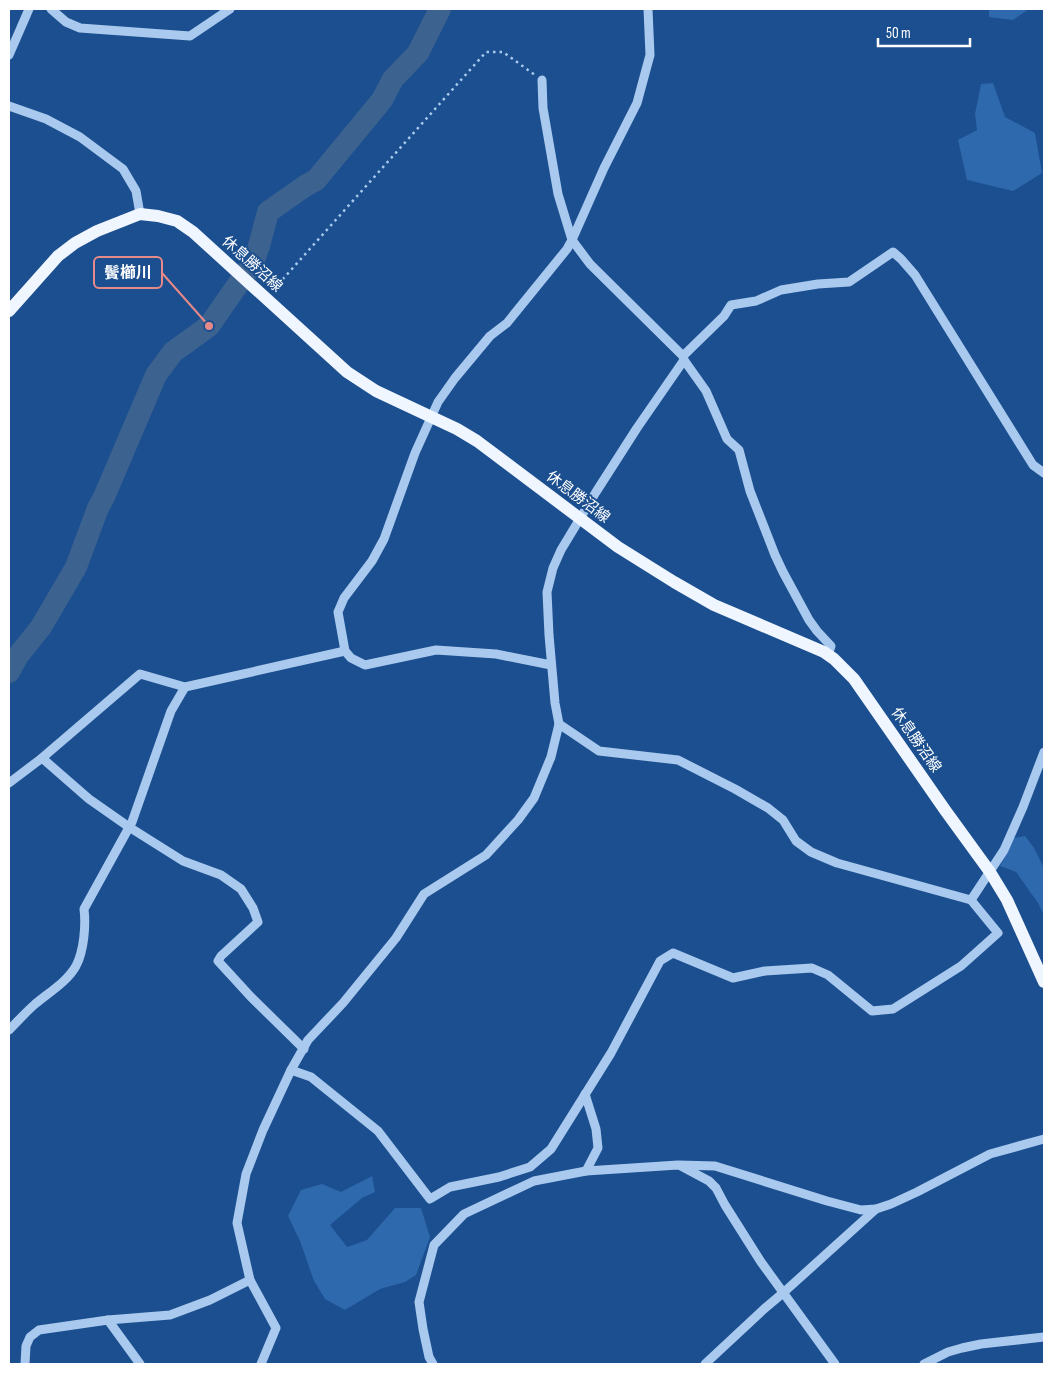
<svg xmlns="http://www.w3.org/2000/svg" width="1053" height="1373" font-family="'Sofia Sans Condensed','Noto Sans JP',sans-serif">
	<rect width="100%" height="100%" fill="#1b4f8f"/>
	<g fill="#2e69ad">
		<polygon points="989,9 1029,9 1013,20 989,17"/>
		<polygon points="993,83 1005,117 1035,133 1042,173 1013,191 967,180 958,140 977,130 975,114 981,84"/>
		<polygon points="1025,836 1034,848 1044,868 1044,915 1038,903 1016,872 1000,866 1013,838"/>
		<polygon points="372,1176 375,1192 362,1198 330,1225 347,1247 367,1240 395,1208 421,1208 430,1237 416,1275 405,1282 380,1289 345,1310 325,1299 314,1281 300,1241 288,1216 301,1190 322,1184 341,1192"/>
	</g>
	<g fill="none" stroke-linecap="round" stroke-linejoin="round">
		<polyline stroke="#3c6290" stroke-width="22" points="9,672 17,657 41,627 76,567 98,508 104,497 156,375 173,352 209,326 227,300 253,263 259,246 268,212 305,186 316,180 382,100 393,79 418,53 440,9"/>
		<polyline stroke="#a9c9ee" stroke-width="2.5" stroke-dasharray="2.5 4" stroke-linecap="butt" points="274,289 486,52 503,52 535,75"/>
		<g stroke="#a9c9ee" stroke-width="9">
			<polyline points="51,9 66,22 80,28 190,36 230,9"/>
			<polyline points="9,55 29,9"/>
			<polyline points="542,80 543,108 558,194 572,240 590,264 683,356"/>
			<polyline points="9,106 46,119 80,137 123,169 136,191 140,214"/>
			<polyline points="684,360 706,391 727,439 739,450 750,491 775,555 783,572 809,620 817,631 831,646 828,655"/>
			<polyline points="551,665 496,654 436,650 365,665 351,658 345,651 338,612 344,598 372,561 384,539 415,453 438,402 455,378 490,336 507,323 567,249 572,240 604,168 637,103 650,55 648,9"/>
			<polyline points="42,758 89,799 129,827 183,861 221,875 241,889 253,908 258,922 221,956 218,961 251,997 304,1049"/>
			<polyline points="9,783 42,758 140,674 185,687 345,651"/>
			<polyline points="971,900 1004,850 1023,807 1044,752"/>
			<path d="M9,1030c8,-8 16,-17 25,-25 14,-12 33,-23 42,-39 8,-15 10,-41 8,-57l48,-87 39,-111 14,-24"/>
			<polyline points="291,1070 311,1077 378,1131 430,1199 450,1187 499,1177 530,1167 551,1149 611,1053 660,961 673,953 733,978 765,971 812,968 828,975 872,1011 893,1009 961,966 998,933 971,900 837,863 811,852 796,841 783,820 768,808 735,789 678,760 599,751 559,724"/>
			<polyline points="585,1094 596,1129 598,1148 586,1171"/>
			<polyline points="681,1166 709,1181 716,1188 725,1205 761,1262 835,1364"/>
			<polyline points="108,1320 140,1364"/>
			<polyline points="25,1364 26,1346 30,1337 39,1330 108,1320 170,1315 210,1300 250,1280"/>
			<polyline points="261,1364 276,1328 250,1280 237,1223 246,1174 263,1130 291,1070 308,1040 343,1003 396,938 424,894 486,855 518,820 534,798 551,757 559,724 555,703 549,635 547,592 553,568 561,550 596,492 637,428 684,360 683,356 724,316 731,305 756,301 781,290 818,284 849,282 893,252 901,259 915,275 1033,465 1044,473"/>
			<polyline points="433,1364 429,1357 423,1329 419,1302 434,1245 464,1214 534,1181 586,1171 678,1165 715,1166 827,1201 861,1210 876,1209 891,1204 917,1192 990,1154 1044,1139"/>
			<polyline points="705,1364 764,1309 783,1293 876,1209"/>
			<polyline points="924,1364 948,1352 962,1348 981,1344 1044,1337"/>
		</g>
		<polyline stroke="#f0f6ff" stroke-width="12" points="9,311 58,256 75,243 97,231 140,214 158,216 177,221 193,232 347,372 376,391 457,429 477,441 618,547 674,582 714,605 824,652 834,659 854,679 945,810 990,872 1007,900 1044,982"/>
	</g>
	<g text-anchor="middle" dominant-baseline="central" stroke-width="4" stroke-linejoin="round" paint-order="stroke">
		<g font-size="15" fill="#fff" stroke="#1b4f8f">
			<text transform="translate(252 264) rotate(42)">休息勝沼線</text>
			<text transform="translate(578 497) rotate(37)">休息勝沼線</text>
			<text transform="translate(916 740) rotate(55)">休息勝沼線</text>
		</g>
	</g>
	<path fill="none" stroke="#e88989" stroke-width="2" d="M209 326L162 273"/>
	<circle fill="#e88989" stroke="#1b4f8f" stroke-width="2" cx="209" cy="326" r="5"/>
	<rect fill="#1b4f8f" stroke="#e88989" stroke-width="2" x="94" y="257" width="68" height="31" rx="5"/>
	<g font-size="16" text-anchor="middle" font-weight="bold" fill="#fff">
		<text x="128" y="278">鬢櫛川</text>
	</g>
	<rect width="1053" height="1373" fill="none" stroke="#ffffff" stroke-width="20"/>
	<path d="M878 38v8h92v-8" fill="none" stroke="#ffffff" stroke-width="2.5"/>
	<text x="886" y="38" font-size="15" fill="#ffffff" stroke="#1b4f8f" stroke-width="4" paint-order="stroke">50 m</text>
</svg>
